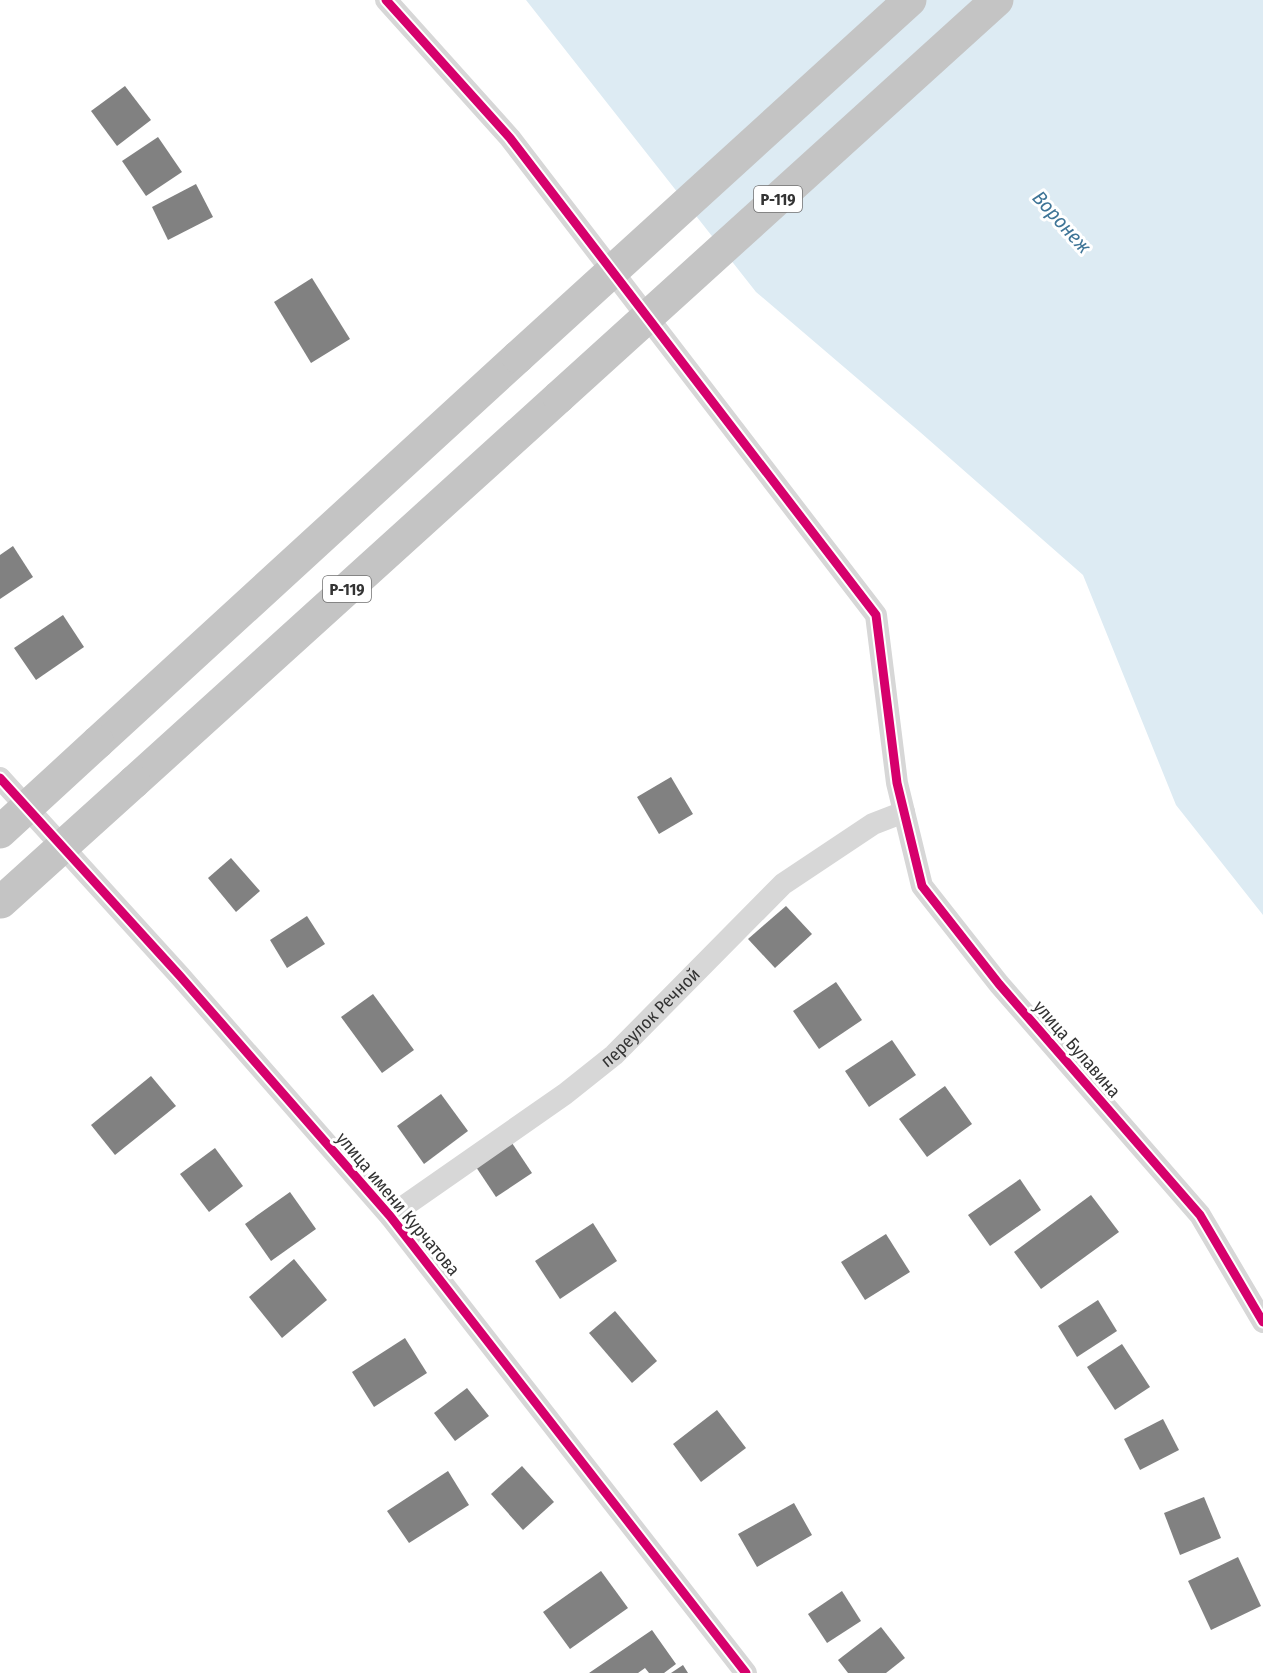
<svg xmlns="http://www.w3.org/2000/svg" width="1263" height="1673" font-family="'Fira Sans Condensed',sans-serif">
	<rect width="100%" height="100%" fill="#fff"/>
	<polygon fill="#ddebf3" points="526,0 1263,0 1263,915 1176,805 1083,575 920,432 756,292"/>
	<g fill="#818181">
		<polygon points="125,86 151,120 117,146 91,111"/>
		<polygon points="158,137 182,172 146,196 122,161"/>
		<polygon points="196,184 213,217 168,240 152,207"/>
		<polygon points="312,278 350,339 311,363 274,302"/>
		<polygon points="13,546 33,577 0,599 0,555"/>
		<polygon points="63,615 84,647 36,680 14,648"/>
		<polygon points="671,777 693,814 659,834 637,797"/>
		<polygon points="231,858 260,891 236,912 208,878"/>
		<polygon points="786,906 812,934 775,968 748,939"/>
		<polygon points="307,916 325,944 287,968 270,940"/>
		<polygon points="836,982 862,1020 819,1049 793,1011"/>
		<polygon points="373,994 414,1050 382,1073 341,1017"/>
		<polygon points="892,1040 916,1075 869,1107 845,1071"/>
		<polygon points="151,1076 176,1106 115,1155 91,1125"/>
		<polygon points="945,1086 972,1124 927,1157 899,1119"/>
		<polygon points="441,1094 468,1131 424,1164 397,1126"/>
		<polygon points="512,1143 532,1173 496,1197 476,1167"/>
		<polygon points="215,1148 243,1186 209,1212 180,1174"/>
		<polygon points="1020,1179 1041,1210 990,1246 968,1215"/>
		<polygon points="290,1192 316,1229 271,1261 245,1224"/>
		<polygon points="1091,1195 1119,1232 1041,1289 1014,1252"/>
		<polygon points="593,1223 617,1261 560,1299 535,1261"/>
		<polygon points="886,1234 910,1272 865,1300 841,1262"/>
		<polygon points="294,1259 327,1300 282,1338 249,1297"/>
		<polygon points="1098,1300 1117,1331 1077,1357 1058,1326"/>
		<polygon points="615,1311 657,1361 632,1383 589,1333"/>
		<polygon points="405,1338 427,1373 374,1407 352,1372"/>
		<polygon points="1122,1344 1150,1387 1115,1410 1087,1367"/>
		<polygon points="467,1388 489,1416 455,1441 434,1413"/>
		<polygon points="717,1410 746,1448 701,1482 673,1444"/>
		<polygon points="1163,1419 1179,1450 1140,1470 1124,1439"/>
		<polygon points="522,1466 554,1502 523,1530 491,1494"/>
		<polygon points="448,1471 469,1505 409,1543 387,1511"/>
		<polygon points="1204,1497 1221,1538 1180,1555 1164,1513"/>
		<polygon points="794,1503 812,1535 757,1567 738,1534"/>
		<polygon points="1238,1557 1261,1606 1211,1630 1188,1581"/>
		<polygon points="601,1571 628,1608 570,1649 543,1612"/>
		<polygon points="842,1591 861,1621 827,1643 808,1614"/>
		<polygon points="881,1627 905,1658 886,1673 848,1673 838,1660"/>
		<polygon points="652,1630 676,1664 664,1673 649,1673 645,1668 638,1673 589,1673"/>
		<polygon points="683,1665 688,1673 671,1673"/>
	</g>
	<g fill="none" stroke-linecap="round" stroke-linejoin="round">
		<g stroke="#d7d7d7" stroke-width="22">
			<polyline points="386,0 510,138 876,615 897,783 922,886 999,984 1200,1215 1263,1322"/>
			<polyline points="0,778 180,976 390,1216 746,1673"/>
			<path id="s1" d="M390,1216l175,-122 49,-39 169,-171 90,-60 31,-12"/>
		</g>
		<g stroke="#c4c4c4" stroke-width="33">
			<polyline points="98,742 518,357"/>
			<polyline points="134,782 559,397"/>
		</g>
		<g stroke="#c4c4c4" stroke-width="33">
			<polyline points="518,357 910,0"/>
			<polyline points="559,397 997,0"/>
			<polyline points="0,832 98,742"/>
			<polyline points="1,902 134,782"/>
		</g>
		<defs>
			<g id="cycleway">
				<polyline points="386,0 510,138 876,615 897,783 922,886 999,984 1200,1215 1263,1322"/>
				<polyline points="0,778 180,976 390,1216 746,1673"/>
			</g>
		</defs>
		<use href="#cycleway" stroke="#fff" stroke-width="13"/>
		<use href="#cycleway" stroke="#d6006c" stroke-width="9"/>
	</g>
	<g text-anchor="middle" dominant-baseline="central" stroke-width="6" stroke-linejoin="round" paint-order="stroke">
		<g fill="#fff" stroke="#707070" stroke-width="1.5">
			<rect x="754" y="186" width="48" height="26" rx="4.5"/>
			<rect x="323" y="576" width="48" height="26" rx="4.5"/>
		</g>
		<g font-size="16" font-weight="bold" fill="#333">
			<text x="778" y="199">Р-119</text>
			<text x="347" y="589">Р-119</text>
		</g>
		<g font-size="18" fill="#333" stroke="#fff">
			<text stroke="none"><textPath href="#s1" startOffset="328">переулок Речной</textPath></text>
			<text transform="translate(1077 1049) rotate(49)">улица Булавина</text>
			<text transform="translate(398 1204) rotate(50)">улица имени Курчатова</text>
		</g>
		<g font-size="20" font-style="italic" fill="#3f7597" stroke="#fff">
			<text transform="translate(1062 222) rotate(48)">Воронеж</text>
		</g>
	</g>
</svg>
